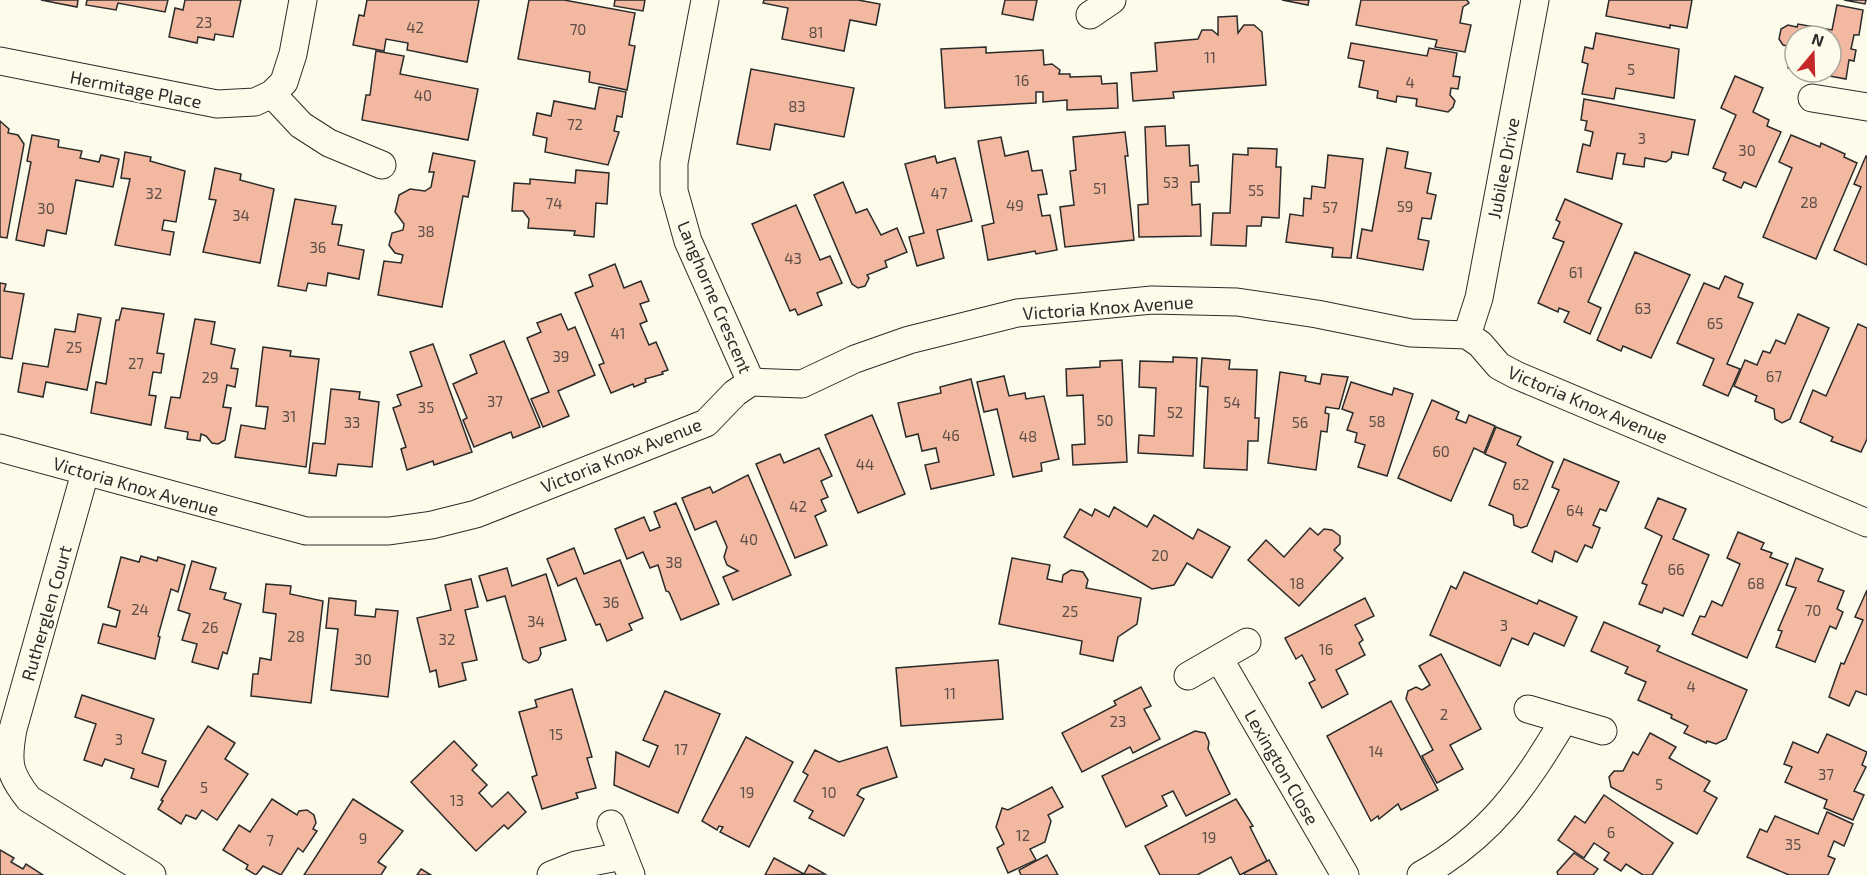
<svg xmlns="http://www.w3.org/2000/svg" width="1867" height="875" font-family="'Exo 2',sans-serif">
	<rect width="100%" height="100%" fill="#fdfbea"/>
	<g fill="#f2b8a0" stroke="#2b2b2b" stroke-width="1.5">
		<polygon points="41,0 78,0 77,7"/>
		<polygon points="87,0 168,0 165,12 118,3 116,10 86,5"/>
		<polygon points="185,0 241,0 233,37 215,34 214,40 198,37 197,43 169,37 175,8 183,10"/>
		<polygon points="367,0 479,0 467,62 407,50 408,43 386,39 384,51 353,45 359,15 364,16"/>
		<polygon points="529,0 564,0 635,13 629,45 635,46 627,90 589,82 590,72 518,59"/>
		<polygon points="615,0 645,0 643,11 614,6"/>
		<polygon points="764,0 858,0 880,4 876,25 850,20 844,51 782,39 788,8 763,3"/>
		<polygon points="1005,0 1037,0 1033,20 1002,14"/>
		<polygon points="1282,0 1309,0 1308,5"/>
		<polygon points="1361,0 1467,0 1469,3 1463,7 1460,23 1471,25 1465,52 1435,47 1437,40 1356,25"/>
		<polygon points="1609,0 1692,0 1687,28 1670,25 1670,28 1606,16"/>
		<polygon points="1844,0 1866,0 1865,4"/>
		<polygon points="1837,5 1863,10 1859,35 1854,35 1851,49 1856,50 1854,61 1849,60 1846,79 1808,72 1831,72 1831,36 1795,36 1795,70 1788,68 1792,47 1783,45 1779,39 1781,29 1788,25 1797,27 1798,24 1832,30"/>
		<polygon points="1237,16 1238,33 1244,25 1254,25 1262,32 1266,85 1173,92 1174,98 1133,101 1131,73 1157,71 1155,43 1198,39 1202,30 1212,30 1218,35 1218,17"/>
		<polygon points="1596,33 1679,49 1674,98 1616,88 1614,99 1582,94 1588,64 1582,62 1585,47 1593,49"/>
		<polygon points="1351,43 1427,56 1429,48 1457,53 1453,76 1460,77 1458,89 1451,88 1450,95 1455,101 1453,107 1448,112 1416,106 1417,99 1397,96 1396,102 1377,98 1378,91 1359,87 1364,61 1348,58"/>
		<polygon points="986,47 986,53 1043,50 1044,65 1052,64 1060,70 1059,74 1070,74 1070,77 1101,76 1102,84 1117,83 1118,108 1067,110 1067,100 1043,102 1043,92 1036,92 1036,103 945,108 941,49"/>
		<polygon points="376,51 404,56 400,74 478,89 468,140 362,120 366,95 370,95"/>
		<polygon points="751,69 854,88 844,137 775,124 770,150 737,144"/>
		<polygon points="1735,76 1763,88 1753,112 1769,120 1767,126 1781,132 1756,187 1744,182 1741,188 1723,180 1726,173 1713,168 1736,115 1721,108"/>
		<polygon points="599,87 626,92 622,117 617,116 614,131 619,132 608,165 545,152 547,138 533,135 537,113 551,116 554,101 595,109"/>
		<polygon points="1584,99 1695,120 1688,155 1672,152 1671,158 1666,162 1645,158 1644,167 1623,164 1625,154 1617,153 1612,179 1577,172 1583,144 1590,146 1593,132 1585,130 1587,121 1581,120"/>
		<polygon points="0,121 9,129 8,133 18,135 24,144 7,238 0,237"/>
		<polygon points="1165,126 1166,146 1189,145 1190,166 1198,165 1199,182 1191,182 1192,205 1200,204 1201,236 1139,237 1138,205 1148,204 1145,127"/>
		<polygon points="1125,132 1128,156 1125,156 1134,240 1065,247 1060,207 1074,205 1070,171 1076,170 1073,137"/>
		<polygon points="32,135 59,140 58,147 82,151 80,158 99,162 101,155 119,159 113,187 76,180 66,234 47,230 44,246 16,240 31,162 27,161"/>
		<polygon points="1791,135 1820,147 1821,143 1845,154 1844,157 1857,163 1816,259 1763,237 1792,168 1779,162"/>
		<polygon points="1001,137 1005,156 1028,151 1032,171 1042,170 1047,194 1038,195 1042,216 1050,215 1057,250 1036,254 1035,251 988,260 982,226 994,223 978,141"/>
		<polygon points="1248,148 1277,149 1276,167 1281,167 1279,218 1262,217 1261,226 1247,226 1246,246 1211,245 1213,213 1230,213 1233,154 1248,155"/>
		<polygon points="1387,148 1408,152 1405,168 1431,173 1427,193 1436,195 1431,219 1422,218 1418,239 1429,241 1423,270 1357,258 1362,229 1372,231"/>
		<polygon points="125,152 151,157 150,161 185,171 176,222 164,220 162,230 174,232 170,255 115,245 130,179 121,178"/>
		<polygon points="433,153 475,161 468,197 463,196 442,307 378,295 384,261 401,263 403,255 395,253 389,245 392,233 403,230 404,224 395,212 399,195 410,189 425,191 431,187 434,172 429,172"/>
		<polygon points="1328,155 1363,159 1351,258 1332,257 1333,248 1286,242 1290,214 1303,216 1304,198 1311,199 1312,186 1325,188"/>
		<polygon points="935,156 937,163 955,158 972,221 937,230 944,258 917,266 909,237 924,233 905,164"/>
		<polygon points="1866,156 1867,157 1867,265 1834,250 1861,187 1854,184"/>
		<polygon points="215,168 241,174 240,180 274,189 260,263 203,252 216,200 209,199"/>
		<polygon points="576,170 609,173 607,204 596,203 594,237 574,235 575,231 528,228 529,219 523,211 512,211 514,183 530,184 530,179 575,183"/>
		<polygon points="843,182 856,213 867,209 881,235 897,228 907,252 885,261 887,267 867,275 869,278 865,286 858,288 852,284 814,195"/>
		<polygon points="295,199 336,206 332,224 342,225 338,245 364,250 359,279 328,273 326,286 308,283 306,291 278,286"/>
		<polygon points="1565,199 1622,224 1588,302 1601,308 1590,334 1564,322 1569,312 1559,308 1558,312 1538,303 1564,242 1553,238 1560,222 1556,220"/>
		<polygon points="796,205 820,260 830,256 842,283 817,293 822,305 798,315 795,309 790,311 752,224"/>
		<polygon points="1635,252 1690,275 1651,358 1623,346 1621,351 1597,340"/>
		<polygon points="615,264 624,288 641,281 649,301 640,304 647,321 640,324 649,345 656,342 668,370 662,372 663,374 645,379 646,382 634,387 633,384 611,393 599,365 604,363 575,293 593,286 589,275"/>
		<polygon points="1725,276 1743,284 1738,297 1753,303 1727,364 1740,369 1728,396 1703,385 1714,359 1677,343 1704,283 1719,289"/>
		<polygon points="0,283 6,284 4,291 24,294 12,359 0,357"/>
		<polygon points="122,308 164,314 157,353 164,354 161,373 153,372 149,395 156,396 151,425 91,413 96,382 106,384 116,320 119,320"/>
		<polygon points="78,314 101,318 87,390 46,382 43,397 18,392 23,363 48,367 55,329 75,332"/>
		<polygon points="561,314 568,330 575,327 595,375 558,391 569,416 543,427 531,399 549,392 527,338 541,332 537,323"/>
		<polygon points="1798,314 1829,328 1790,419 1782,423 1775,419 1774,409 1755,401 1757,396 1734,386 1745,360 1757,365 1763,351 1770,353 1776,340 1785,344"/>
		<polygon points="195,319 215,322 211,344 235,349 231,368 238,369 235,387 227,385 223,407 231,408 225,440 218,444 212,443 206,436 201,434 200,441 187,439 188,432 165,428 171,397 180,398"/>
		<polygon points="1858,324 1867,328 1867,439 1861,452 1831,441 1833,437 1800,422 1813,390 1826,396"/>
		<polygon points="504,341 540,427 513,438 511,432 474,447 463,420 467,418 453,384 477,373 470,355"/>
		<polygon points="433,344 472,452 434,465 433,461 407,470 401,449 406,447 393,408 401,405 397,395 422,386 410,352"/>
		<polygon points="263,347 291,351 290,356 319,359 306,467 235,457 241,425 265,429 268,407 256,406"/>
		<polygon points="1173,357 1197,358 1193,456 1138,453 1139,435 1154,436 1156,388 1139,387 1140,361 1173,362"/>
		<polygon points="1202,358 1230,360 1229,369 1257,370 1255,418 1259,418 1258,441 1248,441 1247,470 1204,468 1208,387 1200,386"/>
		<polygon points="1122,360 1127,462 1073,465 1072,445 1085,444 1083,395 1067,396 1066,369 1100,367 1100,361"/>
		<polygon points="1280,372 1306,376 1305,381 1320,384 1322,374 1348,377 1339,409 1326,407 1325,413 1329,414 1327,432 1321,431 1316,470 1268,463"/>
		<polygon points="1004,376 1009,396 1025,393 1026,399 1044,396 1059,459 1041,463 1042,471 1013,477 997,409 984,412 977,382"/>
		<polygon points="971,379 994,475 931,489 925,465 939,462 936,448 922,451 918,434 906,437 898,403 941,393 940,387"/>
		<polygon points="1351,382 1392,395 1394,388 1413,394 1387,476 1358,467 1365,445 1355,442 1357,433 1347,430 1353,413 1342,409"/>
		<polygon points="331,389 360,392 359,399 379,402 372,467 338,464 336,476 309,473 313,443 325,444"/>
		<polygon points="1432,400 1459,412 1456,419 1466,423 1469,415 1495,426 1484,453 1474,448 1451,501 1398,478"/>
		<polygon points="872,415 905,494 858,513 825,435"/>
		<polygon points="1496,427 1521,437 1517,445 1553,462 1527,526 1521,528 1514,525 1513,515 1489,505 1506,463 1485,454"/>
		<polygon points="819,448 832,476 821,481 828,497 821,500 826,511 815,516 827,545 795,558 756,464 780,454 784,463"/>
		<polygon points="1564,459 1619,482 1606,511 1600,509 1593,525 1600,528 1592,548 1585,545 1577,562 1555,551 1552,562 1532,552 1559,490 1552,487"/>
		<polygon points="748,475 791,575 733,600 723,577 738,571 727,565 724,557 727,547 716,521 695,530 682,498 710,487 713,493"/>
		<polygon points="1658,498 1686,509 1673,539 1709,555 1683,616 1664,608 1662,613 1639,604 1647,585 1642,583 1662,536 1645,528"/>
		<polygon points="676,503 719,604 681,620 669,592 666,591 658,565 650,568 643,552 627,559 615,529 644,517 650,531 660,527 654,512"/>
		<polygon points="1114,507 1147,527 1154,515 1193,539 1198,529 1230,547 1212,578 1187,563 1174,585 1152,589 1064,537 1080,509 1092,516 1095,509 1109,517"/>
		<polygon points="1310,528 1318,535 1324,529 1332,530 1340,536 1340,544 1334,550 1343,558 1299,606 1248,560 1266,540 1284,557"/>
		<polygon points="1738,532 1764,543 1761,549 1772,553 1770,557 1788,564 1747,658 1692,634 1700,616 1705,617 1712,601 1722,606 1740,564 1727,558"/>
		<polygon points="574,548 584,574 620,560 643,618 629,624 632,630 607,641 600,624 596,625 576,578 558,586 547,559"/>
		<polygon points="141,556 157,561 158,557 185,565 178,592 171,589 158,636 160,637 155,659 98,643 103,624 116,627 120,611 108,607 121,557 139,562"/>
		<polygon points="1012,558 1050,565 1047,579 1062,582 1063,575 1071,570 1083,572 1088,580 1086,588 1141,598 1137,624 1118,637 1113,661 1080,654 1082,641 999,624"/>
		<polygon points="1796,558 1823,569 1818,581 1844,591 1837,609 1843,612 1836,629 1830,626 1815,662 1776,647 1782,631 1778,630 1796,588 1786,585"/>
		<polygon points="192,561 216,568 210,589 226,593 224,599 241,604 227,654 223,652 218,669 192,662 197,644 182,640 190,614 178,610"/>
		<polygon points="507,568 512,586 546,574 566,640 540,648 541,654 538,660 529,663 523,659 505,596 487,601 479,576"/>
		<polygon points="1464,572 1537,604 1539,600 1577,617 1564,646 1534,633 1528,645 1512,638 1500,666 1430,635 1451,586 1456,589"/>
		<polygon points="471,579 478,607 465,610 477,660 462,663 466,680 439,687 436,670 430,672 417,618 451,610 445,585"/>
		<polygon points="266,584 291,586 290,594 323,601 311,703 251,696 253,674 258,674 260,658 271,660 276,614 263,612"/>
		<polygon points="1867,590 1867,695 1856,691 1849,706 1829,697 1841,663 1844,664 1863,620 1855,617"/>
		<polygon points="329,598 356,601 355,615 375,617 376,609 398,611 388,697 331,690 338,629 326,628"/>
		<polygon points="1365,598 1374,616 1355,625 1363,640 1359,643 1365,655 1336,670 1348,694 1322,708 1309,683 1315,680 1302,655 1296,659 1285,638"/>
		<polygon points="1604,622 1660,646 1657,651 1747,690 1726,739 1716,744 1707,741 1706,743 1684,733 1688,726 1671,718 1672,715 1638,700 1646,682 1625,673 1628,667 1591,651"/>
		<polygon points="1441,654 1481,729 1450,745 1463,769 1437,783 1422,756 1433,750 1406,699 1408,691 1416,687 1422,690 1430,685 1419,666"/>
		<polygon points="998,660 1003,719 901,726 896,668"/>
		<polygon points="1141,687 1151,706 1144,709 1160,739 1133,753 1130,747 1082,772 1062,733 1116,705 1114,701"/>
		<polygon points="572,689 592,757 587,758 596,788 576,793 578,798 542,809 532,777 537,775 519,712 537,707 535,700"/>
		<polygon points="665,691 720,714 678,813 614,785 616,752 649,767 658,746 643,740"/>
		<polygon points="82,695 154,719 142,753 166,761 158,787 131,778 134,769 105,759 102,766 84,760 96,724 75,717"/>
		<polygon points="1391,701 1438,790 1401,810 1398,804 1379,819 1378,816 1371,821 1327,736"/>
		<polygon points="208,726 235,743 225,759 248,774 217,820 202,810 196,819 186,815 181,824 158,809 163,801 161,800"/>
		<polygon points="1195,731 1205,733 1209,742 1208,749 1230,794 1186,816 1173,791 1162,796 1167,806 1126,827 1102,776"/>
		<polygon points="1650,733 1676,747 1669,758 1710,781 1704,791 1717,798 1697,834 1611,787 1609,777 1614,771 1623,771 1633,752 1638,755"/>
		<polygon points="1827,734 1867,752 1862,765 1866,767 1854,791 1864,795 1853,820 1824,808 1827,800 1785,782 1792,767 1784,764 1793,742 1818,753"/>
		<polygon points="746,737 793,762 749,847 720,832 723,827 719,826 717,830 702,821"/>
		<polygon points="454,741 477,765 472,770 487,785 479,793 492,807 508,792 526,812 508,829 504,825 476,851 411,782"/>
		<polygon points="887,747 897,777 861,789 857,795 864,799 844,836 809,818 813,811 794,801 808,775 803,772 815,750 839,762"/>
		<polygon points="1052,787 1063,807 1048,815 1051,821 1045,842 1030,849 1036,860 1008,873 997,848 1004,844 996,827 1002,808 1008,810"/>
		<polygon points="1604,795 1673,843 1652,875 1643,875 1626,864 1621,871 1604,860 1609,853 1594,843 1584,858 1558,840 1575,816 1585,823"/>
		<polygon points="272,799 297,815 299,811 307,810 314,815 316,823 313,829 317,831 303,852 298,848 281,875 263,866 256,875 246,869 248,865 223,850 239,825 250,832"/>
		<polygon points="353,799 403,831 378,862 386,867 381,875 304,875"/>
		<polygon points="1236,799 1253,826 1250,827 1267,861 1240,875 1231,857 1197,875 1160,875 1145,846"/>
		<polygon points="1827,812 1853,824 1844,846 1834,841 1828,856 1835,859 1828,875 1789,875 1747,857 1760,829 1767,832 1775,816 1818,834"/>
		<polygon points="0,850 14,858 11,862 23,869 26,864 43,875 0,875"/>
		<polygon points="1574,853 1598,869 1593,875 1558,875 1557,872"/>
		<polygon points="1047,855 1058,875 1021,875 1019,870"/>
		<polygon points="774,858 804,874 809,865 825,874 765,875"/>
		<polygon points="1269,860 1277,875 1245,875 1244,873"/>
		<polygon points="421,869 431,875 417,875"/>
	</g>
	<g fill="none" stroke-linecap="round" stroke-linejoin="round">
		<defs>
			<g id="street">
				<polyline points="705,0 674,163 674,191 688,241 751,382"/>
				<polyline points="1090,15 1112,0"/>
				<polyline points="0,61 217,104 255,102 272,94 284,82 293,54 303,0"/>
				<polyline points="272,94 301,125 329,143 382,165"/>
				<polyline points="1812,98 1867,107"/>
				<polyline points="1467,335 1479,298 1535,0"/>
				<polyline points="0,448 306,531 389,531 432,525 476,514 706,423 735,393 751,382 802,384 855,359 909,340 1017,313 1152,300 1237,302 1317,314 1411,333 1467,335 1480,344 1499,366 1516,375 1867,523"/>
				<path d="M85,473l-72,256c-6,33 -5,44 16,70l123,76"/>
				<polyline points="1220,660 1345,875"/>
				<polyline points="1188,676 1247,642"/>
				<polyline points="1528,709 1603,731"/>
				<polyline points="611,824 631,875"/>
				<polyline points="551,875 576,865 623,856"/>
				<path d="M1421,875c71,-40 102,-87 143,-155"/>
			</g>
		</defs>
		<use href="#street" stroke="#2b2b2b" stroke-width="29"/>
		<use href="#street" stroke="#fdfbea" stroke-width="27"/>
	</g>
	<g text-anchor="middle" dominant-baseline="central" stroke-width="4.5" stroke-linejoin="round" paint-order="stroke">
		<g font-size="15" fill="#5d4e48">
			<text x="204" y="22">23</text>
			<text x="415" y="27">42</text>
			<text x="578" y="29">70</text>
			<text x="816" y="32">81</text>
			<text x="1210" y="57">11</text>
			<text x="1631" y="69">5</text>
			<text x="1022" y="80">16</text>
			<text x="1410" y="82">4</text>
			<text x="423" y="95">40</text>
			<text x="797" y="106">83</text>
			<text x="575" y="124">72</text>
			<text x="1642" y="138">3</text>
			<text x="1747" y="150">30</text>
			<text x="1171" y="182">53</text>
			<text x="1100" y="188">51</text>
			<text x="1256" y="190">55</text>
			<text x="154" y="193">32</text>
			<text x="939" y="193">47</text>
			<text x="1809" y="202">28</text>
			<text x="554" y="203">74</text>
			<text x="1015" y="205">49</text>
			<text x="1405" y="206">59</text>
			<text x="1330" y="207">57</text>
			<text x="46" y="208">30</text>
			<text x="241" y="215">34</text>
			<text x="426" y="231">38</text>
			<text x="318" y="247">36</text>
			<text x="793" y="258">43</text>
			<text x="1576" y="272">61</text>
			<text x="1643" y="308">63</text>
			<text x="1715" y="323">65</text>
			<text x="618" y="333">41</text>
			<text x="74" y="347">25</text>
			<text x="561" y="356">39</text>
			<text x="136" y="363">27</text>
			<text x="1774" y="376">67</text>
			<text x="210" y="377">29</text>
			<text x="495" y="401">37</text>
			<text x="1232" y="402">54</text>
			<text x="426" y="407">35</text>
			<text x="1175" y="412">52</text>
			<text x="289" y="416">31</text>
			<text x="1105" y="420">50</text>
			<text x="1377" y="421">58</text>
			<text x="352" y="422">33</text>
			<text x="1300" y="422">56</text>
			<text x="951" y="435">46</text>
			<text x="1028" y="436">48</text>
			<text x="1441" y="451">60</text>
			<text x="865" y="464">44</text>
			<text x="1521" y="484">62</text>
			<text x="798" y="506">42</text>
			<text x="1575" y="510">64</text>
			<text x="749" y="539">40</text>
			<text x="1160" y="555">20</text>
			<text x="674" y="562">38</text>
			<text x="1676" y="569">66</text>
			<text x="1297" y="583">18</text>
			<text x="1756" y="583">68</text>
			<text x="611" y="602">36</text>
			<text x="140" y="609">24</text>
			<text x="1813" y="610">70</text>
			<text x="1070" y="611">25</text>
			<text x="536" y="621">34</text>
			<text x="1504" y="625">3</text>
			<text x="210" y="627">26</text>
			<text x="296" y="636">28</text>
			<text x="447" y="639">32</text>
			<text x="1326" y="649">16</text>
			<text x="363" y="659">30</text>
			<text x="1691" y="686">4</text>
			<text x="950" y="693">11</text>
			<text x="1444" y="714">2</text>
			<text x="1118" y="721">23</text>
			<text x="556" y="734">15</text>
			<text x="119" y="739">3</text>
			<text x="681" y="749">17</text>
			<text x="1376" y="751">14</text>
			<text x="1826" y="774">37</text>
			<text x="1659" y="784">5</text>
			<text x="204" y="787">5</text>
			<text x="747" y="792">19</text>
			<text x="829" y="792">10</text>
			<text x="457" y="800">13</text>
			<text x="1611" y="832">6</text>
			<text x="1023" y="835">12</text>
			<text x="1209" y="837">19</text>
			<text x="363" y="838">9</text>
			<text x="270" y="840">7</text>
			<text x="1793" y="844">35</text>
		</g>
		<g font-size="18" fill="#2b2b2b" stroke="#fdfbea">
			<text transform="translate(136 89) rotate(11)">Hermitage Place</text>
			<text transform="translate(1503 168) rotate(-79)">Jubilee Drive</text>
			<text transform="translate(715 297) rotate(67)">Langhorne Crescent</text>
			<text transform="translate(1108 307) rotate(-4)">Victoria Knox Avenue</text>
			<text transform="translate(1588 404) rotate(23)">Victoria Knox Avenue</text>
			<text transform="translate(621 455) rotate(-22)">Victoria Knox Avenue</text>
			<text transform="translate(136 486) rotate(16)">Victoria Knox Avenue</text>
			<text transform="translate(46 613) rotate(-74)">Rutherglen Court</text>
			<text transform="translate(1282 767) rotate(60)">Lexington Close</text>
		</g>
	</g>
	<g transform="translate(1813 54) rotate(19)"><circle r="28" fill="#fdfbea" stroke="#a9a89e" stroke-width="1.5"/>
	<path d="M0-4.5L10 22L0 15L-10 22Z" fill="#c62828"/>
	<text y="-9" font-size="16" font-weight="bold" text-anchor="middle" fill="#2b2b2b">N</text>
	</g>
</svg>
